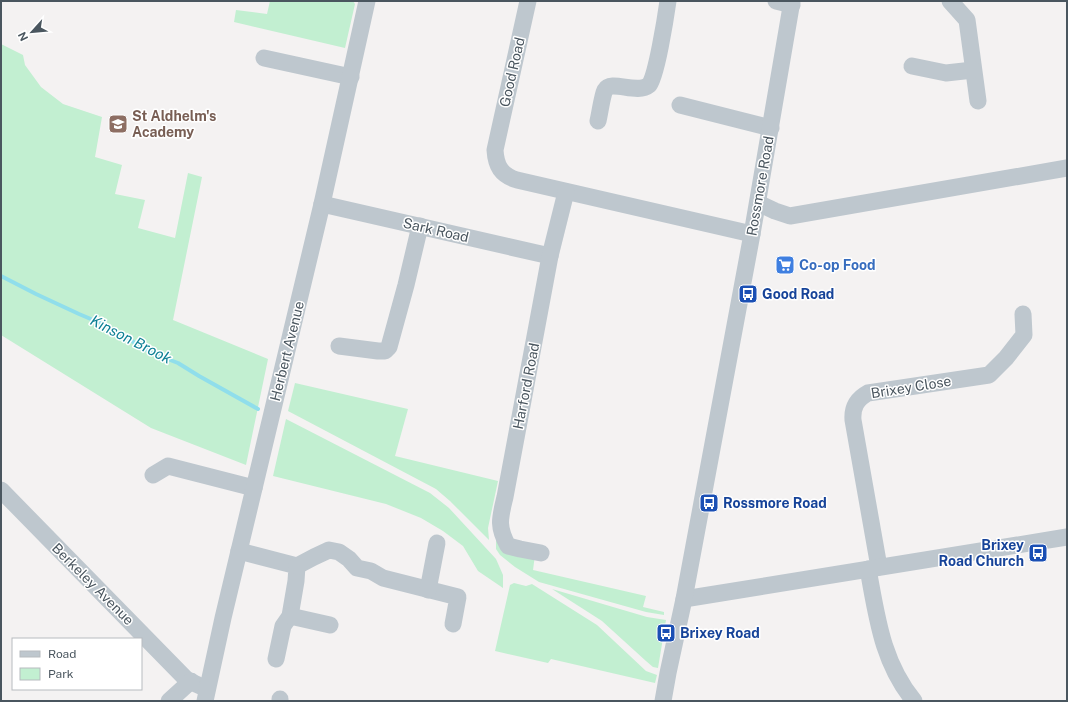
<svg xmlns="http://www.w3.org/2000/svg" width="1068" height="702" font-family="'Public Sans',sans-serif">
	<rect width="100%" height="100%" fill="#f4f2f2"/>
	<g fill="#c2efd1">
		<polygon points="270,1 353,1 355,4 345,48 234,22 236,10 267,14"/>
		<polygon points="1,44 23,55 25,65 41,87 63,104 102,117 95,157 122,165 115,194 145,200 138,228 175,238 188,173 202,177 173,320 268,359 246,465 151,428 1,335"/>
		<polygon points="295,383 408,409 395,456 498,481 488,528 489,540 450,501 436,489 288,411"/>
		<polygon points="286,419 430,493 449,508 496,559 503,575 503,588 478,571 463,546 443,531 421,518 386,504 273,476"/>
		<polygon points="496,535 535,555 533,570 646,596 643,607 664,612 664,615 646,612 539,582 515,567 500,555 496,549"/>
		<polygon points="514,583 526,586 532,584 597,625 646,671 657,675 655,683 551,659 548,663 495,651 510,585"/>
		<polygon points="552,589 647,617 666,620 658,668 653,667 646,661 602,621"/>
	</g>
	<g fill="none" stroke-linecap="round" stroke-linejoin="round">
		<polyline stroke="#90deeb" stroke-width="4" points="1,276 36,294 79,314 105,325 152,353 178,363 199,376 258,409"/>
		<g stroke="#bec7ce" stroke-width="17">
			<path d="M528,1l-33,149c1,16 6,25 22,30l235,54"/>
			<polyline points="776,1 792,5"/>
			<polyline points="950,1 967,20 978,101"/>
			<polyline points="264,58 351,77"/>
			<polyline points="912,66 946,73 973,70"/>
			<polyline points="680,105 771,128"/>
			<path d="M598,121c2,-8 4,-25 7,-31 6,-11 32,5 44,-5 7,-6 17,-70 19,-84"/>
			<polyline points="758,203 775,211 790,216 1067,168"/>
			<polyline points="322,204 550,256"/>
			<polyline points="339,346 378,351 385,351 389,347 406,285 420,226"/>
			<polyline points="153,475 168,466 254,488"/>
			<polyline points="1,490 187,680 207,689"/>
			<polyline points="239,551 297,566 296,581 290,616 283,626 276,659"/>
			<path d="M541,553l-21,-4 -12,-3c-11,-20 -8,-28 -3,-49l45,-241 16,-64"/>
			<polyline points="297,566 314,557 329,550 339,552 349,559 357,568 371,571 383,578 458,597 453,624"/>
			<path d="M879,567l-26,-147c-1,-13 4,-21 15,-27l121,-18 17,-17 18,-23 -1,-21"/>
			<path d="M868,569c9,48 14,93 46,132"/>
			<polyline points="428,590 437,543"/>
			<polyline points="684,599 1067,537"/>
			<polyline points="290,616 330,625"/>
			<polyline points="169,701 191,681"/>
			<polyline points="205,701 223,618 322,204 367,1"/>
			<polyline points="280,701 280,699"/>
			<polyline points="663,701 668,673 684,599 752,234 792,1"/>
		</g>
	</g>
	<defs>
		<symbol id="school-square" viewBox="-11 -11 22 22"><rect x="-9" y="-9" width="18" height="18" rx="4" fill="#8d6e63" stroke="#fff"/><path d="M0-5L7-2L0 1L-7-2ZM-4 1L0 2.5L4 1V4Q0 6-4 4Z" fill="#fff"/></symbol>
		<symbol id="supermarket-square" viewBox="-11 -11 22 22"><rect x="-9" y="-9" width="18" height="18" rx="4" fill="#3f7fe0" stroke="#fff"/><path d="M-6-5.5h2.5l.6 2H6L4.5 2H-2.5L-4.4-4H-6ZM-1.5 3.2a1.3 1.3 0 1 0 .1 0ZM3 3.2a1.3 1.3 0 1 0 .1 0Z" fill="#fff"/></symbol>
		<symbol id="bus-square" viewBox="-11 -11 22 22"><rect x="-9" y="-9" width="18" height="18" rx="4" fill="#1a4fb4" stroke="#fff"/><path d="M-5-6H5V4H4V6H2V4H-2V6H-4V4H-5ZM-3.5-4V0h7V-4ZM-3.5 1.2v1.5H-2V1.2ZM2 1.2v1.5H3.5V1.2Z" fill="#fff"/></symbol>
	</defs>
	<g fill-rule="evenodd">
		<use href="#school-square" x="107" y="113" width="22" height="22"/>
		<use href="#supermarket-square" x="774" y="254" width="22" height="22"/>
		<use href="#bus-square" x="737" y="283" width="22" height="22"/>
		<use href="#bus-square" x="698" y="492" width="22" height="22"/>
		<use href="#bus-square" x="1027" y="542" width="22" height="22"/>
		<use href="#bus-square" x="655" y="622" width="22" height="22"/>
	</g>
	<g text-anchor="middle" dominant-baseline="central" stroke-width="3" stroke-linejoin="round" paint-order="stroke">
		<g font-size="14" fill="#4a565f" stroke="#fff">
			<text transform="translate(512 72) rotate(-77)">Good Road</text>
			<text transform="translate(760 186) rotate(-80)">Rossmore Road</text>
			<text transform="translate(436 230) rotate(13)">Sark Road</text>
			<text transform="translate(287 351) rotate(-76)">Herbert Avenue</text>
			<text transform="translate(526 386) rotate(-79)">Harford Road</text>
			<text transform="translate(911 387) rotate(-9)">Brixey Close</text>
			<text transform="translate(93 584) rotate(45)">Berkeley Avenue</text>
		</g>
		<g font-size="14" font-weight="bold" fill="#785e54" stroke="#fff" text-anchor="start">
			<text x="132" y="116">St Aldhelm's<tspan x="132" dy="16">Academy</tspan></text>
		</g>
		<g font-size="14" font-weight="bold" fill="#366cbe" stroke="#fff" text-anchor="start">
			<text x="799" y="265">Co-op Food</text>
		</g>
		<g font-size="14" font-weight="bold" fill="#164399" stroke="#fff" text-anchor="start">
			<text x="762" y="294">Good Road</text>
			<text x="723" y="503">Rossmore Road</text>
			<text x="1024" y="545" text-anchor="end">Brixey<tspan x="1024" dy="16">Road Church</tspan></text>
			<text x="680" y="633">Brixey Road</text>
		</g>
		<g font-size="15" font-style="italic" fill="#0f8195" stroke="#fff">
			<text transform="translate(131 339) rotate(27)">Kinson Brook</text>
		</g>
	</g>
	<rect width="1068" height="702" fill="none" stroke="#4a565f" stroke-width="4"/>
	<rect x="12" y="638" width="130" height="52" fill="#ffffff" stroke="#b7bbbf"/>
	<rect x="20" y="651" width="20" height="6" fill="#bec7ce" stroke="#b7bbbf"/>
	<text x="48" y="658" font-size="12" fill="#4a565f">Road</text>
	<rect x="20" y="668" width="20" height="12" fill="#c2efd1" stroke="#b7bbbf"/>
	<text x="48" y="678" font-size="12" fill="#4a565f">Park</text>
	<g transform="translate(32 32) rotate(243)" stroke="#ffffff" stroke-width="3" paint-order="stroke">
	<path d="M0-3L7 15L0 10L-7 15Z" fill="#4a565f"/>
	<text y="-6" font-size="11" font-weight="bold" text-anchor="middle" fill="#4a565f">N</text>
	</g>
</svg>
